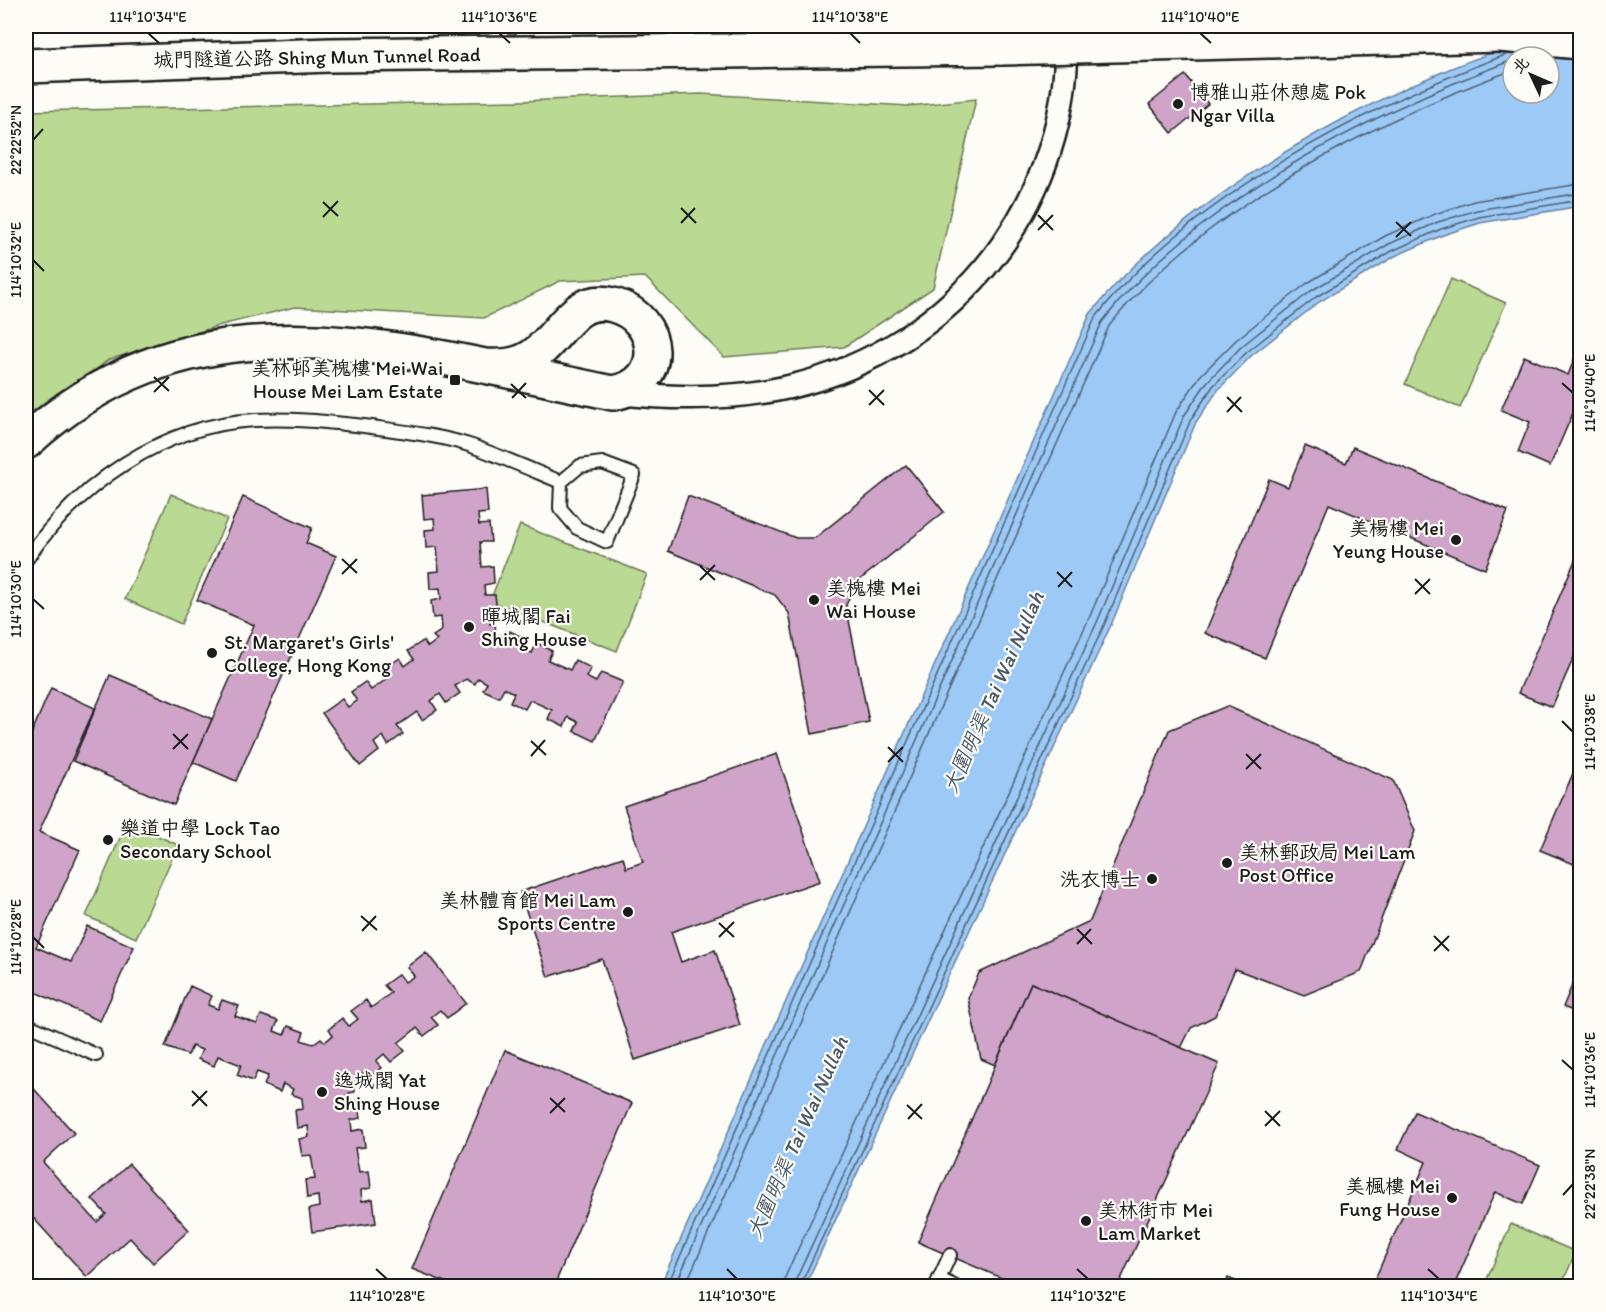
<svg xmlns="http://www.w3.org/2000/svg" width="1606" height="1312" font-family="Itim,'LXGW WenKai TC',sans-serif">
	<rect width="100%" height="100%" fill="#fdfcf7"/>
	<filter id="ink" filterUnits="userSpaceOnUse"><feTurbulence type="fractalNoise" baseFrequency=".0167" numOctaves="2"/><feDisplacementMap in="SourceGraphic" scale="12" xChannelSelector="R" yChannelSelector="G"/><feConvolveMatrix kernelMatrix="1 2 1 2 8 2 1 2 1" color-interpolation-filters="sRGB"/></filter>
	<g filter="url(#ink)">
		<g fill="#bad992" stroke="#6b7a57" stroke-width="1.5">
			<polygon points="701,94 909,106 976,99 933,288 844,347 724,357 645,277 560,281 484,318 295,307 221,325 108,360 26,429 26,111 520,101"/>
			<polygon points="1451,279 1506,303 1460,408 1405,384"/>
			<polygon points="171,494 227,519 181,624 125,599"/>
			<polygon points="520,525 647,574 617,651 490,601"/>
			<polygon points="127,822 178,845 136,938 86,916"/>
			<polygon points="1511,1224 1576,1252 1561,1286 1484,1286"/>
		</g>
		<path fill="#9cc9f6" stroke="#69849f" stroke-width="1.5" fill-rule="evenodd" d="M1580,27v179l-100,17 -37,12 -48,21 -76,46 -68,54 -33,34 -22,32 -85,203 -306,661h-145l430,-972c103,-129 330,-252 490,-287zM1513,57h36v36h-36z"/>
		<g fill="none" stroke-linecap="round" stroke-linejoin="round">
			<g stroke="#4f6173" stroke-width="1.5">
				<path d="M667,1286l428,-968c95,-121 271,-212 413,-264"/>
				<path d="M675,1286l427,-964c94,-120 270,-210 411,-262"/>
				<path d="M685,1286l424,-960c92,-116 267,-206 404,-256"/>
				<polyline points="784,1286 786,1275 1090,616 1176,412 1200,376 1236,340 1306,284 1385,236 1435,214 1474,201 1580,184"/>
				<polyline points="793,1286 1098,620 1184,416 1207,382 1242,346 1311,291 1389,244 1438,222 1477,210 1580,193"/>
				<polyline points="800,1286 1105,623 1191,419 1213,386 1247,352 1316,297 1392,251 1441,229 1479,217 1580,200"/>
			</g>
		</g>
		<g fill="#d0a4c8" stroke="#1c1c1c" stroke-width="1.5">
			<polygon points="1185,75 1208,104 1172,133 1149,104"/>
			<polygon points="1580,345 1580,408 1576,406 1550,466 1518,452 1530,422 1501,410 1524,356 1568,375"/>
			<polygon points="1305,446 1346,463 1353,447 1508,511 1485,569 1329,504 1265,658 1205,633 1269,479 1288,487"/>
			<polygon points="906,465 944,512 856,583 846,605 869,722 812,734 789,613 775,595 668,551 688,496 796,538 815,538"/>
			<polygon points="486,489 488,513 478,514 479,525 489,524 491,542 480,542 482,567 493,566 494,583 484,585 485,595 495,595 497,612 489,613 490,624 495,624 496,634 507,639 510,631 526,639 522,648 532,653 537,643 552,651 548,660 570,670 575,660 591,668 586,677 596,682 601,673 623,682 595,741 574,731 578,722 568,717 564,727 548,719 552,710 530,700 525,709 510,702 514,693 504,688 499,697 483,690 487,683 478,678 475,684 466,679 455,686 460,693 446,703 440,694 431,701 437,710 422,720 417,712 397,726 403,734 388,745 383,736 374,743 379,751 360,766 322,713 342,699 348,707 357,701 351,692 365,682 371,690 391,676 385,668 400,658 405,666 414,659 408,651 423,641 428,647 437,640 433,636 442,630 441,617 433,618 431,601 441,599 440,588 430,589 429,572 439,571 437,547 426,548 425,530 435,529 434,518 424,519 422,495"/>
			<polygon points="243,497 312,528 306,543 336,556 236,781 193,762 254,625 197,600"/>
			<polygon points="1579,551 1580,660 1574,657 1552,707 1518,693"/>
			<polygon points="110,675 212,719 174,805 73,761"/>
			<polygon points="51,688 95,708 39,832 80,850 36,947 71,962 87,926 134,947 100,1021 26,988 26,746"/>
			<polygon points="1227,706 1393,780 1415,831 1361,972 1304,995 1235,969 1215,1016 1191,1028 1181,1048 1031,983 995,1065 981,1059 968,998 979,973 1090,921 1169,730"/>
			<polygon points="777,754 820,881 671,932 681,962 715,950 740,1025 635,1060 602,959 548,977 520,892 623,857 626,868 643,862 624,806"/>
			<polygon points="1580,757 1580,849 1574,864 1540,850"/>
			<polygon points="426,952 466,1003 447,1018 440,1010 431,1017 438,1025 424,1036 417,1028 398,1043 405,1051 391,1062 384,1054 376,1061 382,1068 368,1079 363,1073 353,1081 355,1092 349,1093 351,1102 358,1101 361,1118 351,1120 352,1131 363,1129 365,1147 355,1148 359,1172 369,1171 371,1188 361,1190 362,1201 373,1199 376,1223 312,1232 309,1209 319,1207 318,1196 307,1198 305,1180 315,1179 311,1155 302,1156 299,1139 309,1137 308,1126 297,1128 295,1110 303,1109 302,1098 291,1094 293,1089 283,1084 280,1092 264,1085 268,1076 257,1072 253,1081 237,1075 241,1065 218,1056 214,1066 198,1059 202,1050 192,1046 188,1055 165,1047 190,986 212,996 208,1005 218,1009 222,1000 239,1006 235,1016 257,1024 261,1015 278,1021 274,1031 284,1035 288,1026 304,1032 301,1040 313,1044 321,1038 325,1042 333,1035 329,1029 342,1018 349,1026 358,1019 351,1011 366,1000 371,1008 391,993 384,985 399,974 405,982 414,976 407,967"/>
			<polygon points="1580,966 1580,1014 1563,1007"/>
			<polygon points="1031,983 1219,1064 1118,1286 1020,1286 918,1242"/>
			<polygon points="505,1050 632,1103 554,1286 455,1286 412,1269"/>
			<polygon points="26,1080 74,1133 43,1162 97,1222 106,1214 92,1199 129,1164 189,1230 153,1263 130,1238 87,1277 26,1210"/>
			<polygon points="1415,1112 1540,1165 1523,1204 1495,1192 1454,1286 1372,1286 1426,1162 1398,1149"/>
			<polygon points="1228,1278 1247,1286 1225,1286"/>
		</g>
		<g fill="none" stroke-linecap="round" stroke-linejoin="round">
			<defs>
				<g id="lane">
					<polygon points="602,463 634,475 607,542 577,528 560,508 561,482 580,466"/>
					<path d="M26,560c52,-76 136,-135 229,-140 37,-2 73,2 109,6 35,5 75,9 108,20 30,11 60,24 89,36"/>
					<polyline points="26,1024 96,1055"/>
					<polyline points="939,1279 950,1255"/>
					<polyline points="936,1285 939,1279 954,1286"/>
				</g>
				<path id="street" d="M617,393c57,6 116,7 172,-6 169,-39 285,-189 277,-361"/>
				<path id="secondary" d="M26,442c176,-161 380,-90 587,-49 55,-9 49,-75 0,-88 -40,-11 -53,33 -80,51 -15,10 -31,11 -49,10"/>
				<g id="highway">
					<polyline points="1500,35 1580,42"/>
					<polyline points="26,66 330,55 1002,48"/>
				</g>
			</defs>
			<use href="#lane" stroke="#1c1c1c" stroke-width="16"/>
			<use href="#street" stroke="#1c1c1c" stroke-width="27"/>
			<use href="#secondary" stroke="#1c1c1c" stroke-width="38"/>
			<use href="#highway" stroke="#1c1c1c" stroke-width="38"/>
			<use href="#lane" stroke="#fdfcf7" stroke-width="12"/>
			<use href="#street" stroke="#fdfcf7" stroke-width="22"/>
			<use href="#secondary" stroke="#fdfcf7" stroke-width="33"/>
			<use href="#highway" stroke="#fdfcf7" stroke-width="33"/>
			<defs>
				<polyline id="highway-bridge" points="1002,48 1500,35"/>
			</defs>
			<use href="#highway-bridge" stroke="#1c1c1c" stroke-width="38" stroke-linecap="butt"/>
			<use href="#highway-bridge" stroke="#fdfcf7" stroke-width="33"/>
		</g>
	</g>
	<path fill="none" stroke="#1c1c1c" stroke-width="2" d="M148,33l11,10M499,33l11,10M850,33l10,10M1200,33l11,10M33,140l10,-11M323,202l15,14M681,208l15,15M1038,215l15,15M323,217l15,-16M1396,222l15,14M681,223l14,-15M1038,230l15,-15M1396,237l15,-15M33,260l11,11M154,377l15,14M1562,383l11,10M511,384l15,14M869,390l15,15M154,392l15,-15M1227,397l15,15M512,398l14,-15M869,405l15,-15M1227,412l14,-15M342,559l15,14M700,566l15,14M1057,572l15,15M342,574l15,-15M1415,579l15,15M700,580l15,-15M1058,587l14,-15M1415,594l15,-15M33,599l11,10M1562,721l11,11M173,734l15,15M531,741l15,14M888,747l15,15M173,749l15,-15M1246,754l15,15M531,756l14,-16M888,762l15,-15M1246,769l15,-15M361,916l16,14M719,923l15,14M1077,929l15,15M362,931l14,-15M1434,936l15,15M33,937l11,11M719,937l15,-15M1077,944l14,-15M1434,951l15,-15M1562,1060l11,10M192,1091l15,15M550,1098l15,14M907,1105l15,14M192,1106l15,-15M1265,1111l15,15M550,1113l15,-15M908,1119l14,-15M1265,1126l15,-15M1563,1195l10,-11M376,1269l11,10M727,1269l10,10M1077,1269l11,10M1428,1269l11,10"/>
	<g fill="#1c1c1c" stroke="#fdfcf7" stroke-width="2">
		<circle cx="1178" cy="104" r="6"/>
		<rect x="449" y="374" width="12" height="12" rx="3"/>
		<circle cx="1456" cy="540" r="6"/>
		<circle cx="814" cy="600" r="6"/>
		<circle cx="469" cy="627" r="6"/>
		<circle cx="212" cy="653" r="6"/>
		<circle cx="108" cy="840" r="6"/>
		<circle cx="1227" cy="863" r="6"/>
		<circle cx="1152" cy="879" r="6"/>
		<circle cx="628" cy="912" r="6"/>
		<circle cx="322" cy="1092" r="6"/>
		<circle cx="1452" cy="1198" r="6"/>
		<circle cx="1086" cy="1221" r="6"/>
	</g>
	<g text-anchor="middle" dominant-baseline="central" stroke-width="4.5" stroke-linejoin="round" paint-order="stroke">
		<g font-size="20" fill="#1c1c1c" stroke="#fdfcf7">
			<text transform="translate(317 57) rotate(-1)">城門隧道公路 Shing Mun Tunnel Road</text>
		</g>
		<g font-size="20" fill="#1c1c1c" stroke="#fdfcf7" text-anchor="start">
			<text x="1190" y="92">博雅山莊休憩處 Pok<tspan x="1190" dy="23">Ngar Villa</tspan></text>
			<text x="443" y="368" text-anchor="end">美林邨美槐樓 Mei Wai<tspan x="443" dy="23">House Mei Lam Estate</tspan></text>
			<text x="1444" y="528" text-anchor="end">美楊樓 Mei<tspan x="1444" dy="23">Yeung House</tspan></text>
			<text x="826" y="588">美槐樓 Mei<tspan x="826" dy="23">Wai House</tspan></text>
			<text x="481" y="616">暉城閣 Fai<tspan x="481" dy="23">Shing House</tspan></text>
			<text x="224" y="642">St. Margaret's Girls'<tspan x="224" dy="23">College, Hong Kong</tspan></text>
			<text x="120" y="828">樂道中學 Lock Tao<tspan x="120" dy="23">Secondary School</tspan></text>
			<text x="1239" y="852">美林郵政局 Mei Lam<tspan x="1239" dy="23">Post Office</tspan></text>
			<text x="1140" y="879" text-anchor="end">洗衣博士</text>
			<text x="616" y="900" text-anchor="end">美林體育館 Mei Lam<tspan x="616" dy="23">Sports Centre</tspan></text>
			<text x="334" y="1080">逸城閣 Yat<tspan x="334" dy="23">Shing House</tspan></text>
			<text x="1440" y="1186" text-anchor="end">美楓樓 Mei<tspan x="1440" dy="23">Fung House</tspan></text>
			<text x="1098" y="1210">美林街市 Mei<tspan x="1098" dy="23">Lam Market</tspan></text>
		</g>
		<g font-size="21" font-style="italic" fill="#495968" stroke="#fdfcf7">
			<text transform="translate(993 692) rotate(-66)">大圍明渠 Tai Wai Nullah</text>
			<text transform="translate(797 1137) rotate(-66)">大圍明渠 Tai Wai Nullah</text>
		</g>
	</g>
	<rect width="1606" height="1312" fill="none" stroke="#fdfcf7" stroke-width="66"/>
	<g transform="translate(1531 75) rotate(314)"><circle r="28" fill="#fdfcf7" stroke="#a3a29f" stroke-width="1.5"/>
	<path d="M0-4.5L10 22L0 15L-10 22Z" fill="#1c1c1c"/>
	<text y="-9" font-size="16" font-weight="bold" text-anchor="middle" fill="#1c1c1c">北</text>
	</g>
	<rect x="33" y="33" width="1540" height="1246" fill="none" stroke="#1c1c1c" stroke-width="2"/>
	<g font-size="15" text-anchor="middle" fill="#1c1c1c">
		<text x="148" y="22">114°10'34"E</text>
		<text x="499" y="22">114°10'36"E</text>
		<text x="850" y="22">114°10'38"E</text>
		<text x="1200" y="22">114°10'40"E</text>
		<text transform="translate(16 140) rotate(-90)" y="5">22°22'52"N</text>
		<text transform="translate(16 260) rotate(-90)" y="5">114°10'32"E</text>
		<text transform="translate(1590 393) rotate(-90)" y="5">114°10'40"E</text>
		<text transform="translate(16 599) rotate(-90)" y="5">114°10'30"E</text>
		<text transform="translate(1590 732) rotate(-90)" y="5">114°10'38"E</text>
		<text transform="translate(16 937) rotate(-90)" y="5">114°10'28"E</text>
		<text transform="translate(1590 1070) rotate(-90)" y="5">114°10'36"E</text>
		<text transform="translate(1590 1184) rotate(-90)" y="5">22°22'38"N</text>
		<text x="387" y="1301">114°10'28"E</text>
		<text x="737" y="1301">114°10'30"E</text>
		<text x="1088" y="1301">114°10'32"E</text>
		<text x="1439" y="1301">114°10'34"E</text>
	</g>
</svg>
